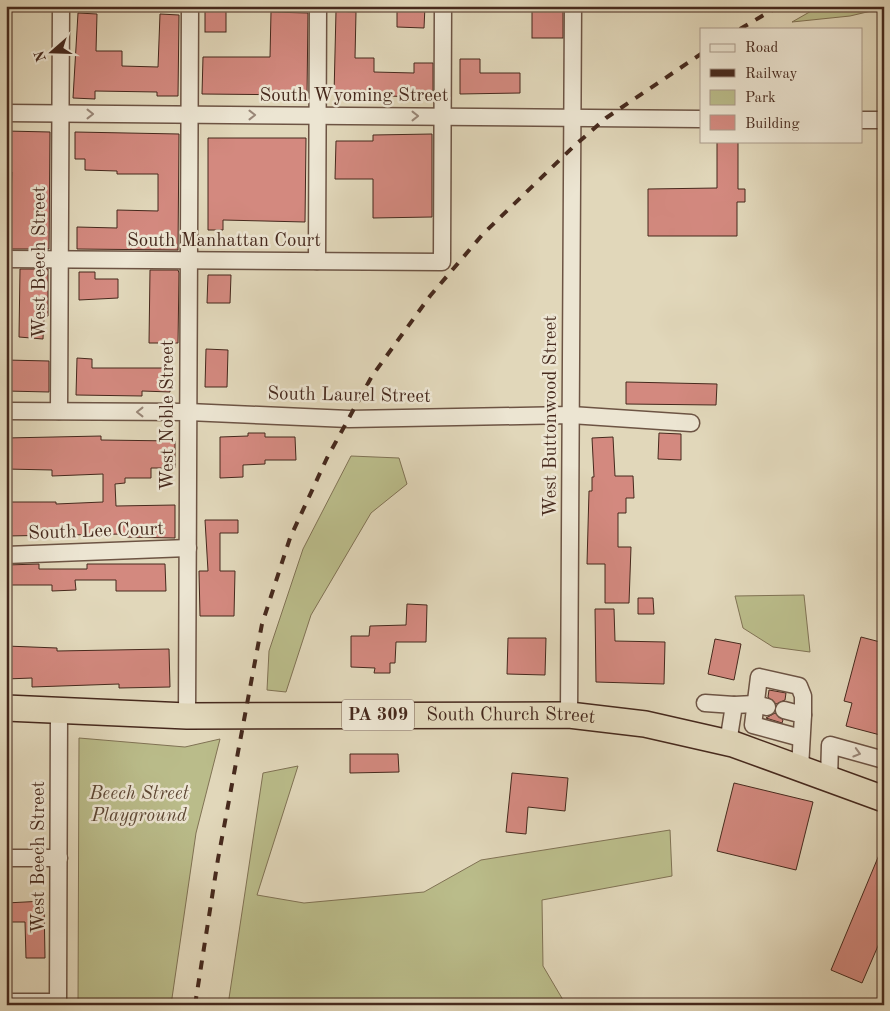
<svg xmlns="http://www.w3.org/2000/svg" width="890" height="1011" font-family="'Old Standard TT',serif">
	<rect width="100%" height="100%" fill="#e1d7ba"/>
	<filter id="stains"><feTurbulence type="fractalNoise" baseFrequency=".004" numOctaves="4"/><feColorMatrix values="0 0 0 0 .2 0 0 0 0 .09 0 0 0 0 .02 0 0 0 .5 -.17"/></filter>
	<radialGradient id="worn" r=".72"><stop offset=".6" stop-color="#630" stop-opacity="0"/><stop offset="1" stop-color="#630" stop-opacity=".3"/></radialGradient>
	<g fill="#babc8a" stroke="#807254">
		<polygon points="820,6 884,6 884,8 850,16 792,22"/>
		<polygon points="351,456 399,458 407,484 371,513 311,615 286,692 267,690 269,651 303,549"/>
		<polygon points="804,595 810,652 773,647 743,628 735,596"/>
		<polygon points="79,738 185,747 220,739 196,833 171,1005 78,1005"/>
		<polygon points="298,766 257,895 304,903 424,892 481,860 670,830 672,876 542,900 543,966 566,1005 228,1005 263,773"/>
	</g>
	<g fill="#d3897f" stroke="#46291d">
		<polygon points="397,6 425,6 424,28 397,27"/>
		<rect x="532" y="6" width="31" height="32"/>
		<rect x="205" y="8" width="21" height="24"/>
		<polygon points="336,11 356,12 355,58 374,58 374,72 414,73 414,63 433,63 433,97 334,95"/>
		<polygon points="271,12 308,13 307,95 202,94 203,57 270,57"/>
		<polygon points="78,13 97,14 96,51 122,51 122,66 158,67 160,14 179,15 178,96 157,96 157,92 95,91 95,99 73,98"/>
		<polygon points="460,59 480,59 480,73 520,73 520,93 460,94"/>
		<polygon points="6,131 50,132 49,249 9,249 10,243 6,243 6,222 10,222 12,172 6,172"/>
		<polygon points="75,132 179,134 178,250 77,249 77,227 117,228 117,210 158,211 158,174 117,174 117,171 85,170 85,159 75,159"/>
		<polygon points="432,134 432,217 373,218 373,179 335,179 336,141 373,141 373,135"/>
		<polygon points="208,138 306,138 305,222 223,220 223,230 208,230"/>
		<polygon points="717,141 738,141 738,189 745,189 745,202 737,202 737,236 648,236 648,189 717,188"/>
		<polygon points="20,269 48,269 48,316 44,316 43,339 19,337"/>
		<polygon points="150,270 178,270 179,273 178,343 149,343"/>
		<polygon points="79,272 95,272 95,279 118,279 118,298 79,300"/>
		<polygon points="208,275 231,275 230,303 207,303"/>
		<polygon points="206,349 228,350 227,387 205,387"/>
		<polygon points="77,358 92,359 92,368 171,368 170,392 142,391 142,396 76,395"/>
		<polygon points="6,360 49,361 49,392 6,391"/>
		<polygon points="626,382 717,384 716,405 626,404"/>
		<polygon points="248,433 265,433 265,437 295,437 296,460 265,460 265,464 243,465 243,477 220,478 220,437 248,436"/>
		<polygon points="659,433 681,434 681,460 658,459"/>
		<polygon points="101,436 101,440 175,441 175,468 151,468 151,478 125,478 125,483 115,484 116,506 175,505 175,538 123,537 123,534 6,536 6,502 56,502 56,504 103,502 103,474 52,476 52,470 6,469 6,438"/>
		<polygon points="613,437 615,476 633,476 634,498 626,498 626,513 618,513 618,547 631,547 629,603 605,603 605,564 587,564 589,491 592,491 592,477 594,477 592,438"/>
		<polygon points="205,520 238,520 238,533 220,533 220,571 235,571 234,616 200,616 199,571 208,571"/>
		<polygon points="39,564 39,569 87,569 87,564 165,564 166,591 116,591 116,580 75,580 76,590 52,591 52,585 6,585 6,565"/>
		<polygon points="638,598 653,598 654,614 638,614"/>
		<polygon points="407,604 427,605 426,642 396,642 395,663 390,663 390,673 374,673 375,668 351,667 351,636 369,636 370,626 406,625"/>
		<polygon points="595,609 614,609 615,641 665,642 664,684 596,682"/>
		<polygon points="861,637 884,643 884,736 846,726 852,703 844,701"/>
		<polygon points="508,638 546,638 545,675 507,674"/>
		<polygon points="715,639 741,644 734,680 708,674"/>
		<polygon points="6,646 57,648 57,651 169,649 170,687 119,688 119,684 32,687 32,678 6,679"/>
		<polygon points="769,690 786,693 785,700 776,704 768,697"/>
		<polygon points="775,713 783,720 782,723 766,718"/>
		<polygon points="350,754 398,754 399,772 350,773"/>
		<polygon points="512,773 568,778 565,811 528,807 526,834 506,832"/>
		<polygon points="734,783 813,802 796,870 717,851"/>
		<polygon points="884,843 884,932 862,983 831,970"/>
		<polygon points="44,901 45,958 26,958 25,922 6,922 6,903"/>
	</g>
	<g fill="none" stroke-linecap="round" stroke-linejoin="round">
		<defs>
			<g id="minor">
				<polyline points="6,113 701,119"/>
				<polyline points="861,120 884,120"/>
				<polyline points="6,259 442,262 443,6"/>
				<polyline points="317,261 318,6"/>
				<polyline points="6,411 188,412 349,419 571,415 691,423"/>
				<polyline points="59,411 61,6"/>
				<polyline points="6,555 188,548"/>
				<polyline points="705,703 734,705"/>
				<polyline points="784,710 803,715 800,768"/>
				<polyline points="569,715 573,6"/>
				<polyline points="187,716 190,6"/>
				<polyline points="801,738 753,725 759,677 799,686 803,696 803,715"/>
				<polyline points="728,743 734,705 755,704 767,707"/>
				<polyline points="829,779 830,745 884,760"/>
				<polyline points="6,858 59,858"/>
				<polyline points="6,1002 58,1002"/>
				<polyline points="58,1005 59,709"/>
			</g>
			<g id="highway">
				<path id="s1" d="M6,708l181,8 382,-1 76,9 88,20 151,55"/>
			</g>
		</defs>
		<use href="#minor" stroke="#6d5444" stroke-width="19"/>
		<use href="#highway" stroke="#46291d" stroke-width="28"/>
		<use href="#minor" stroke="#ece5d2" stroke-width="16"/>
		<use href="#highway" stroke="#e1d7ba" stroke-width="25"/>
		<g stroke="#46291d" stroke-width="4" stroke-dasharray="9 9" stroke-linecap="butt">
			<polyline points="740,29 779,6"/>
			<polyline points="195,1005 218,859 262,624 290,538 327,458 372,376 430,296 483,234 573,147 606,118 701,54"/>
		</g>
	</g>
	<defs><path id="oneway-chevron" d="M-2-3.5L2.5 0L-2 3.5" fill="none" stroke-width="1.6" stroke-linecap="round" stroke-linejoin="round" transform="scale(1.25)"/></defs>
	<g stroke="#998778">
		<use href="#oneway-chevron" transform="translate(90 114)"/>
		<use href="#oneway-chevron" transform="translate(252 115)"/>
		<use href="#oneway-chevron" transform="translate(415 116)"/>
		<use href="#oneway-chevron" transform="translate(140 412) rotate(-180)"/>
		<use href="#oneway-chevron" transform="translate(857 753) rotate(16)"/>
	</g>
	<g text-anchor="middle" dominant-baseline="central" stroke-width="5" stroke-linejoin="round" paint-order="stroke">
		<rect fill="#ece5d2" stroke="#786153" stroke-width="1" x="342" y="699.5" width="72" height="31" rx="4"/>
		<g font-size="18" font-weight="bold" fill="#46291d">
			<text x="378" y="715">PA 309</text>
		</g>
		<g font-size="19" fill="#46291d" stroke="#ece5d2">
			<text x="354" y="96">South Wyoming Street</text>
			<text x="224" y="241">South Manhattan Court</text>
			<text transform="translate(40 262) rotate(-90)">West Beech Street</text>
			<text transform="translate(349 396) rotate(1)">South Laurel Street</text>
			<text transform="translate(168 415) rotate(-90)">West Noble Street</text>
			<text transform="translate(551 416) rotate(-90)">West Buttonwood Street</text>
			<text transform="translate(96 532) rotate(-2)">South Lee Court</text>
			<text stroke="none"><textPath href="#s1" startOffset="505">South Church Street</textPath></text>
			<text transform="translate(39 857) rotate(-90)">West Beech Street</text>
		</g>
		<g font-size="19" font-style="italic" fill="#5d4633" stroke="#ece5d2">
			<text x="139" y="794">Beech Street<tspan x="139" dy="22">Playground</tspan></text>
		</g>
	</g>
	<rect width="890" height="1011" fill="none" stroke="#e1d7ba" stroke-width="25"/>
	<rect x="8" y="8" width="875" height="996" fill="none" stroke="#46291d" stroke-width="2.5"/>
	<rect x="12" y="12" width="865" height="986" fill="none" stroke="#46291d"/>
	<rect x="700" y="28" width="162" height="115" fill="#ece5d2" stroke="#aa9a8a"/>
	<rect x="710" y="44" width="25" height="8" fill="#ece5d2" stroke="#aa9a8a"/>
	<text x="745" y="52" font-size="15" fill="#46291d">Road</text>
	<rect x="710" y="69" width="25" height="8" fill="#46291d" stroke="#aa9a8a"/>
	<text x="745" y="78" font-size="15" fill="#46291d">Railway</text>
	<rect x="710" y="90" width="25" height="15" fill="#babc8a" stroke="#aa9a8a"/>
	<text x="745" y="102" font-size="15" fill="#46291d">Park</text>
	<rect x="710" y="115" width="25" height="15" fill="#d3897f" stroke="#aa9a8a"/>
	<text x="745" y="128" font-size="15" fill="#46291d">Building</text>
	<g transform="translate(52 52) rotate(250)" stroke="#ece5d2" stroke-width="4" paint-order="stroke">
	<path d="M0-4L9 19L0 12L-9 19Z" fill="#46291d"/>
	<text y="-8" font-size="14" font-weight="bold" text-anchor="middle" fill="#46291d">N</text>
	</g>
	<rect width="100%" height="100%" filter="url(#stains)"/>
	<rect width="100%" height="100%" fill="url(#worn)"/>
</svg>
